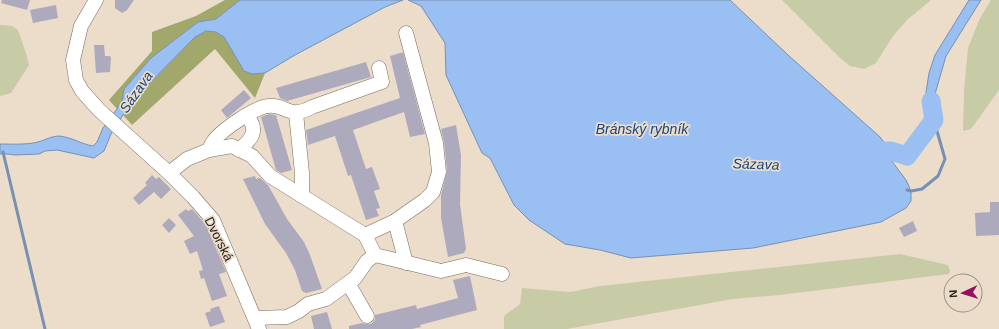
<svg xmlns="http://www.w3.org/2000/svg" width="999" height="329" font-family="Arial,sans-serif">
	<rect width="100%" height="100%" fill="#ebddca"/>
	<g fill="#c7cca6">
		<polygon points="782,0 931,0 907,20 893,36 876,63 864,69 850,66 839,57"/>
		<polygon points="991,0 999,0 999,90 971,129 963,131 964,91 968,48 980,18"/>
		<polygon points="0,25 12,26 18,30 26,53 29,65 11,93 0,96"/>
		<polygon points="900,254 948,265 950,271 949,274 780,295 733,299 567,329 504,329 504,316 520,304 522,288 570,292 600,286"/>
	</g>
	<g fill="#a2a86b">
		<polygon points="225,0 240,0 216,19 198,22 151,58 124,89 122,102 117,109 109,100 152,51 152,32 196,16"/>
		<polygon points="206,31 216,32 224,37 252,74 265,73 255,98 215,49 132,125 123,115 132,101 195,37"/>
	</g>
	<g fill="#9abff2" stroke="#7890b2">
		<path d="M240,0h163l-18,7 -90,48 -30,18 -13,1 -8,-3 -20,-34 -8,-5 -10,-1 -11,6 -63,64 -21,33 -7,17 -10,7 -37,-8 -12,1 -6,3 -24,1 -8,-1h-7v-10c12,0 26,1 38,-2 7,-2 14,-6 21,-6 12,1 22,8 34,10l4,-4 6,-14 19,-26 2,-13 27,-31 47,-36 18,-3z"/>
		<polygon points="408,0 730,0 788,55 880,137 891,151 891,160 906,180 911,191 911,201 906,208 881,222 753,248 631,258 600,250 565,244 529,220 514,205 490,158 482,153 446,75 445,43 421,6"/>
		<polygon points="969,0 981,0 946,56 935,94 939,119 938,124 932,130 927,118 926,92 929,73 935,55"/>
	</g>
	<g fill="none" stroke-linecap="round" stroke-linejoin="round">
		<g stroke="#7890b2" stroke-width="3">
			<polyline points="3,152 45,329"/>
			<polyline points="907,190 911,191 922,189 938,176 945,159 935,124"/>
		</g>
		<polyline stroke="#9abff2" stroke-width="19" points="866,152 891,151 907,156 934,120 931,101"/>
	</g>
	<g fill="#aeaabe">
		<polygon points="2,0 30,0 27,10 1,3"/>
		<polygon points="115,0 134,0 127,10 122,13 115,8"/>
		<polygon points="56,5 58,18 33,23 30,10"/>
		<polygon points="94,45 104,45 105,56 110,56 111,58 110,72 96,73"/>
		<polygon points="403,52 425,134 410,137 404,112 353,130 366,169 372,167 380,189 374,191 380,208 376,209 379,216 366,220 351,175 348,176 335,136 308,145 306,130 400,98 390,56"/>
		<polygon points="366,62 371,77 287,101 280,98 276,88"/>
		<polygon points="244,90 251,98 227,118 221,110"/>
		<polygon points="269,114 276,115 292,170 281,173 276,170 261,117"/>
		<polygon points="456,125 461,155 460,204 466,249 464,253 448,257 441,218 441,195 447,171 444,142 441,129"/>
		<polygon points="152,175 156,179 159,177 171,189 161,199 154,192 139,205 133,198 147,185 145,183"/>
		<polygon points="255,176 256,179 260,178 268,185 287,219 304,242 310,255 322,289 306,293 302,291 295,270 286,253 265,224 243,179"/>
		<polygon points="990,202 999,202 999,235 976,236 975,213 990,212"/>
		<polygon points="186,209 188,211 192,209 206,225 226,272 219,274 227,296 212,301 204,278 201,279 199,271 203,270 197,251 190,254 184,241 194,236 178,215"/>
		<polygon points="169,218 176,225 169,233 162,225"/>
		<polygon points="913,221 917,231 904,237 899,228"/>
		<polygon points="470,276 477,310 420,325 421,327 412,329 349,329 349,326 362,323 367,324 371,324 375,320 375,315 416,305 417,309 458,298 453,280"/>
		<polygon points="219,306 225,322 210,327 205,313 211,311 210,309"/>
		<polygon points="327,312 332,329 314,329 311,316"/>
	</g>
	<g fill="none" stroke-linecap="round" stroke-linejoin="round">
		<defs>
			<g id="minor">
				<polyline points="96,0 81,26 73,60 76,80 82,91 99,110 169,173 193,197 213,220 259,329"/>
				<polyline points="296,113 302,173 302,196"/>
				<path d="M209,150c1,-2 2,-6 4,-8 7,-11 42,-35 55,-36 20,-2 20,14 44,1l70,-25 -3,-14"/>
				<path d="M239,150c13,-11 20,-19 8,-35"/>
				<polyline points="169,173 187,159 209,150 232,146 252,156 270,176 365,235 375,255 441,271 466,265 502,274"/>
				<polyline points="395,221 406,263"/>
				<polyline points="365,235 395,221 425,200 433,192 439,172 436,143 406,33"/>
				<polyline points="348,283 367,316"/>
				<polyline points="255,318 287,317 299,311 308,304 326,299 355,278 367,261 375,255"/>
			</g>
		</defs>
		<use href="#minor" stroke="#786b5b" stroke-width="15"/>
		<use href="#minor" stroke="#fff" stroke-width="14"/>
	</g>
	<g text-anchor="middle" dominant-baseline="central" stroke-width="3.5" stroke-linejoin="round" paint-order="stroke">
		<g font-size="13" fill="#27221b" stroke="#ebddca">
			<text transform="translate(219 239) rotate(63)">Dvorská</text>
		</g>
		<g font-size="14" font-style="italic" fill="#154581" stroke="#ebddca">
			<text transform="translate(136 92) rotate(-55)">Sázava</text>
			<text x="642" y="129">Bránský rybník</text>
			<text transform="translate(756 164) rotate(2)">Sázava</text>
		</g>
	</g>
	<g transform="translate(963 293) rotate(266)"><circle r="19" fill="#ebddca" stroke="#9d9284"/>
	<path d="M0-3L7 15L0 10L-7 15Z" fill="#970d63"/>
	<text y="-6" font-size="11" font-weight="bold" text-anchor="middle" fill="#27221b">N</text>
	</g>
</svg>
